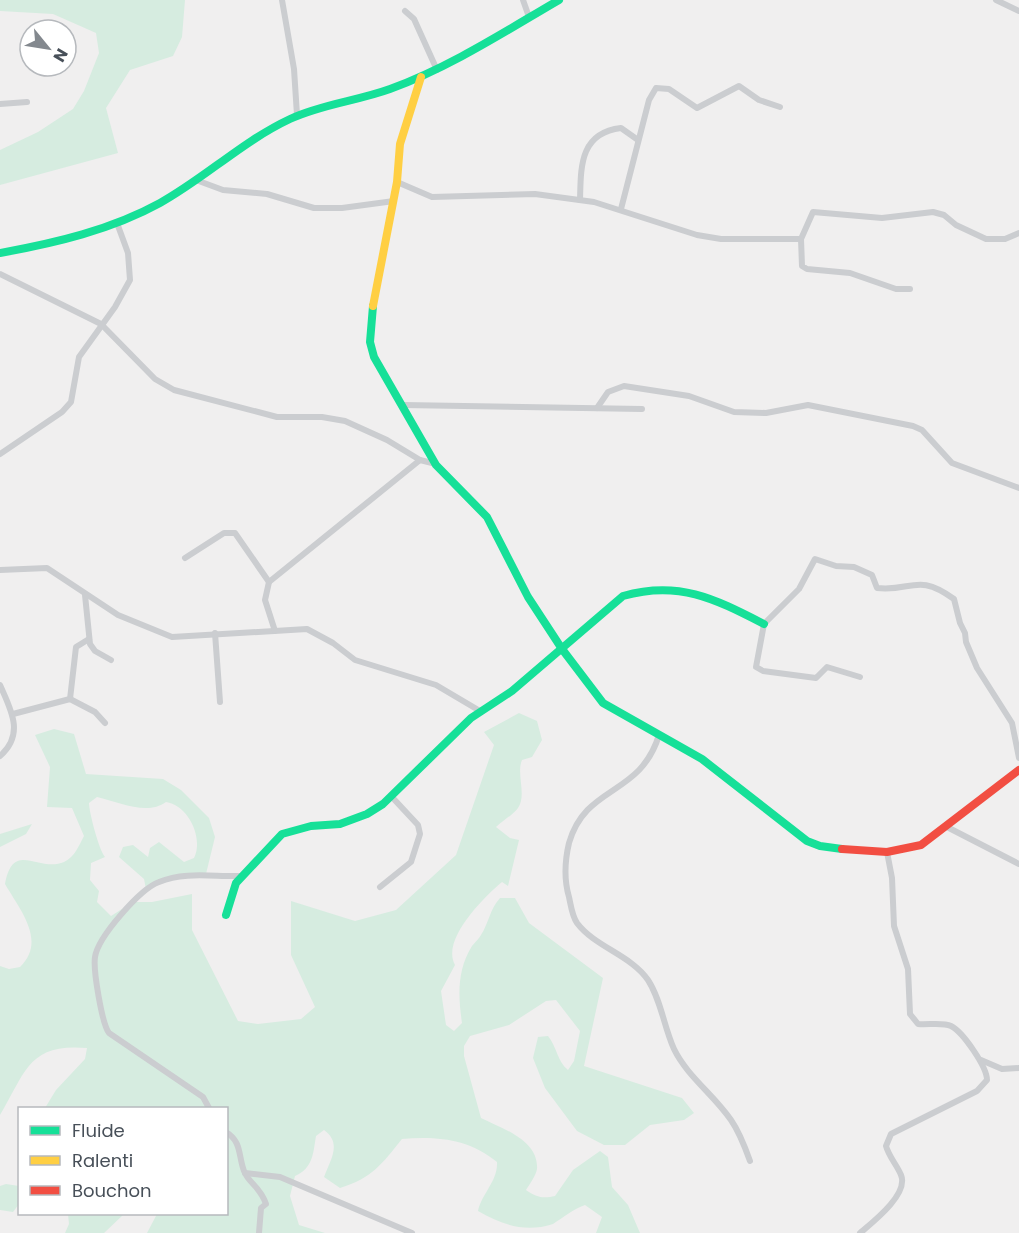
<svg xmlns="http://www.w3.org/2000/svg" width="1019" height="1233" font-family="Poppins,sans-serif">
	<rect width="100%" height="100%" fill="#f0efef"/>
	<g fill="#d6ece0">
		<polygon points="0,0 185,0 182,37 173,56 130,70 106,108 118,153 0,185 0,150 38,132 73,109 84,91 99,53 96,33 53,14 0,11"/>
		<path d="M519,713l18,8 5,19 -10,17 -10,3c-6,14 5,35 -4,48 -5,7 -16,13 -22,19l14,11 9,2 -11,46 -6,-4c-19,16 -61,58 -47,83l-14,26 5,34 8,6 8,-8c-4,-27 -5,-53 10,-77 3,-4 7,-7 9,-11 8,-13 9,-26 19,-37h15l14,25 74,55 -19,88 98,32 12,15 -10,7 -34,5 -25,20h-21l-27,-14 -32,-43 -12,-30 5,-21 10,-1c9,11 9,25 20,34l6,-9 6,-30 -24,-31 -10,1 -37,24 -39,11 -6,10v10l17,62c20,10 58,22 56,51 -1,6 -7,15 -11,21 10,7 17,9 29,6l18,-26 27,-19 8,6 4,30 16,18 12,28h-44l6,-16 -17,-12c-12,4 -21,12 -32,19 -28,9 -50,1 -75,-13 4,-18 20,-30 19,-49 -28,-23 -60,-26 -95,-23 -20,25 -30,39 -62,49l-16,-11c7,-18 18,-34 0,-47l-8,6c-3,18 -3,32 -21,40l-5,20 9,29 26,8h-178l10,-19h69v-106h-181l11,-18 29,-31 2,-11c-58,-5 -61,23 -87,67v-149l9,3 11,-2c27,-26 0,-57 -15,-83 8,-45 34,-11 59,-22 11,-5 15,-17 20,-26l-12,-28 -25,-1 3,-40 -15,-32 19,-6 20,5 12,40 77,5 18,11 28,28 6,19 -10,41 -19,-3 -40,14 -2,-10 -25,-22 4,-10 10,-2 15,12 2,-9 9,-6 25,20 10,-4c10,-20 -6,-53 -28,-56 -19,14 -47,0 -69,-5l-8,6c0,9 10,47 16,54l-14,6 -1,17 9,11 -2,11 14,14 22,-14h19l40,-8v36l46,91 20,3 43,-5 14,-12 -24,-52v-54l64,20 41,-11 60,-55 38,-110 -10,-13z"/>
		<polygon points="32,824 26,834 0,847 0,834"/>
		<polygon points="6,1184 19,1186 19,1204 13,1212 0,1210 0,1186"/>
		<polygon points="68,1214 124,1214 104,1233 65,1233 69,1224"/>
	</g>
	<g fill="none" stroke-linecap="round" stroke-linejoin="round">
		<g stroke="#cbcdd0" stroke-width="6">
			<polyline points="282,0 294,69 297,115"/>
			<polyline points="523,0 529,17"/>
			<polyline points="996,0 1019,11"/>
			<polyline points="405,11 414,19 437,70"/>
			<polyline points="0,104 27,102"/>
			<polyline points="196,180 223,190 267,194 314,208 342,208 394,201"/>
			<polyline points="397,182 432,197 535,194 594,202 697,235 721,239 801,239"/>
			<path d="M580,200c1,-32 -1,-67 41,-72l17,12"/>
			<polyline points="621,209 649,100 656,88 669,89 697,108 739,86 759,100 780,107"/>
			<polyline points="0,274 101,324 155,379 174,390 277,417 322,417 345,421 387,440 420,460"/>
			<polyline points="910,289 896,289 850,273 807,269 802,266 801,239 813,212 882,218 933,212 944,215 956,225 986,239 1005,239 1019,233"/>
			<polyline points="403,405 642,409"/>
			<polyline points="597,408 608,392 624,386 689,396 734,412 766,413 808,405 913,426 922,430 952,463 1019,488"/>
			<polyline points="0,454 62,412 71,402 79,357 115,307 130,280 128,253 117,223"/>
			<polyline points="185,558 224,533 235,533 269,582"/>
			<polyline points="0,570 47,568 118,615 172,637 307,629 333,643 355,660 436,685 480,711"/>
			<polyline points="85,595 90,644 95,651 111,660"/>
			<polyline points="275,631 265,600 269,582 420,460 436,464"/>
			<polyline points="215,633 220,702"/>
			<path d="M860,677l-33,-10 -11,11 -53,-7 -7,-4 8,-43 35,-35 16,-30 21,7 18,1 18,8 5,13c35,4 40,-16 77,11l6,24 5,10 1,9 11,26 35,55 7,35"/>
			<path d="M0,685c11,25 25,49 0,71"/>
			<polyline points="70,699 76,647 89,639"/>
			<polyline points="13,714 70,699 95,712 105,723"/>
			<path d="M659,735c-19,62 -73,49 -90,108 -4,17 -5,37 0,54 2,9 3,19 8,26 18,24 54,32 71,57 13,20 16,47 26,69 13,27 40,46 57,71 9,13 14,27 19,41"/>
			<polyline points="947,827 1019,864"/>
			<polyline points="380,887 411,862 420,834 418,825 391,796"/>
			<polyline points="981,1060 1002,1069 1019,1068"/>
			<path d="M209,1108l-6,-11 -94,-64c-7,-9 -16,-63 -14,-76 3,-20 45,-68 64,-75 26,-11 55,-5 82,-6"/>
			<path d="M226,1132c16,10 12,23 18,39 5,13 16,15 22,33l-5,4 -2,25"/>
			<polyline points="245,1173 280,1177 412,1233"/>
			<path d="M860,1233c13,-11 49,-39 41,-58 -4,-10 -12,-18 -15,-29l5,-12 86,-43 10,-11c0,-13 -24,-48 -36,-54 -8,-4 -23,-1 -33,-2l-8,-10 -2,-45 -14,-43 -2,-48 -5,-26"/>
		</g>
		<g stroke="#16e098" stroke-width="8">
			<path d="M0,253c55,-10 111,-23 160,-50 45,-25 83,-62 130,-84 32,-15 67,-18 100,-30 60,-22 114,-57 169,-89"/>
			<polyline points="373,306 370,342 374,357 436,465 487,517 528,597 562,649 603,703 702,759 807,841 820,846 842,849"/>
			<path d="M226,915l10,-32 46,-49 29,-8 29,-2 27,-10 16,-10 88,-86 41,-27 111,-95c56,-16 92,3 141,28"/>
		</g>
		<polyline stroke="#ffcf43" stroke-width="8" points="373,306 397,182 400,144 421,77"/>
		<polyline stroke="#f24e42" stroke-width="8" points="842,849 887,852 921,845 1019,770"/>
	</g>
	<rect x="18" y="1107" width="210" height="108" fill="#ffffff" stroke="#b6b9bd" stroke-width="1.5"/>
	<rect x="30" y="1126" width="30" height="9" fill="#16e098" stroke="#b6b9bd" stroke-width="1.5"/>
	<text x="72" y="1137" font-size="18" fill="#485059">Fluide</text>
	<rect x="30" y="1156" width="30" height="9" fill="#ffcf43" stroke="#b6b9bd" stroke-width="1.5"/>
	<text x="72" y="1167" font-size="18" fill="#485059">Ralenti</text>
	<rect x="30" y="1186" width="30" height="9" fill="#f24e42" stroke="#b6b9bd" stroke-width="1.5"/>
	<text x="72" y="1197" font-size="18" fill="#485059">Bouchon</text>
	<g transform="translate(48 48) rotate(120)"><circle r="28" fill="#ffffff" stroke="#b6b9bd" stroke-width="1.5"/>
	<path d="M0-4.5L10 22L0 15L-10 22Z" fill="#83888e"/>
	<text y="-9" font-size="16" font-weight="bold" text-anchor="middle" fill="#485059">N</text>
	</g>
</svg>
